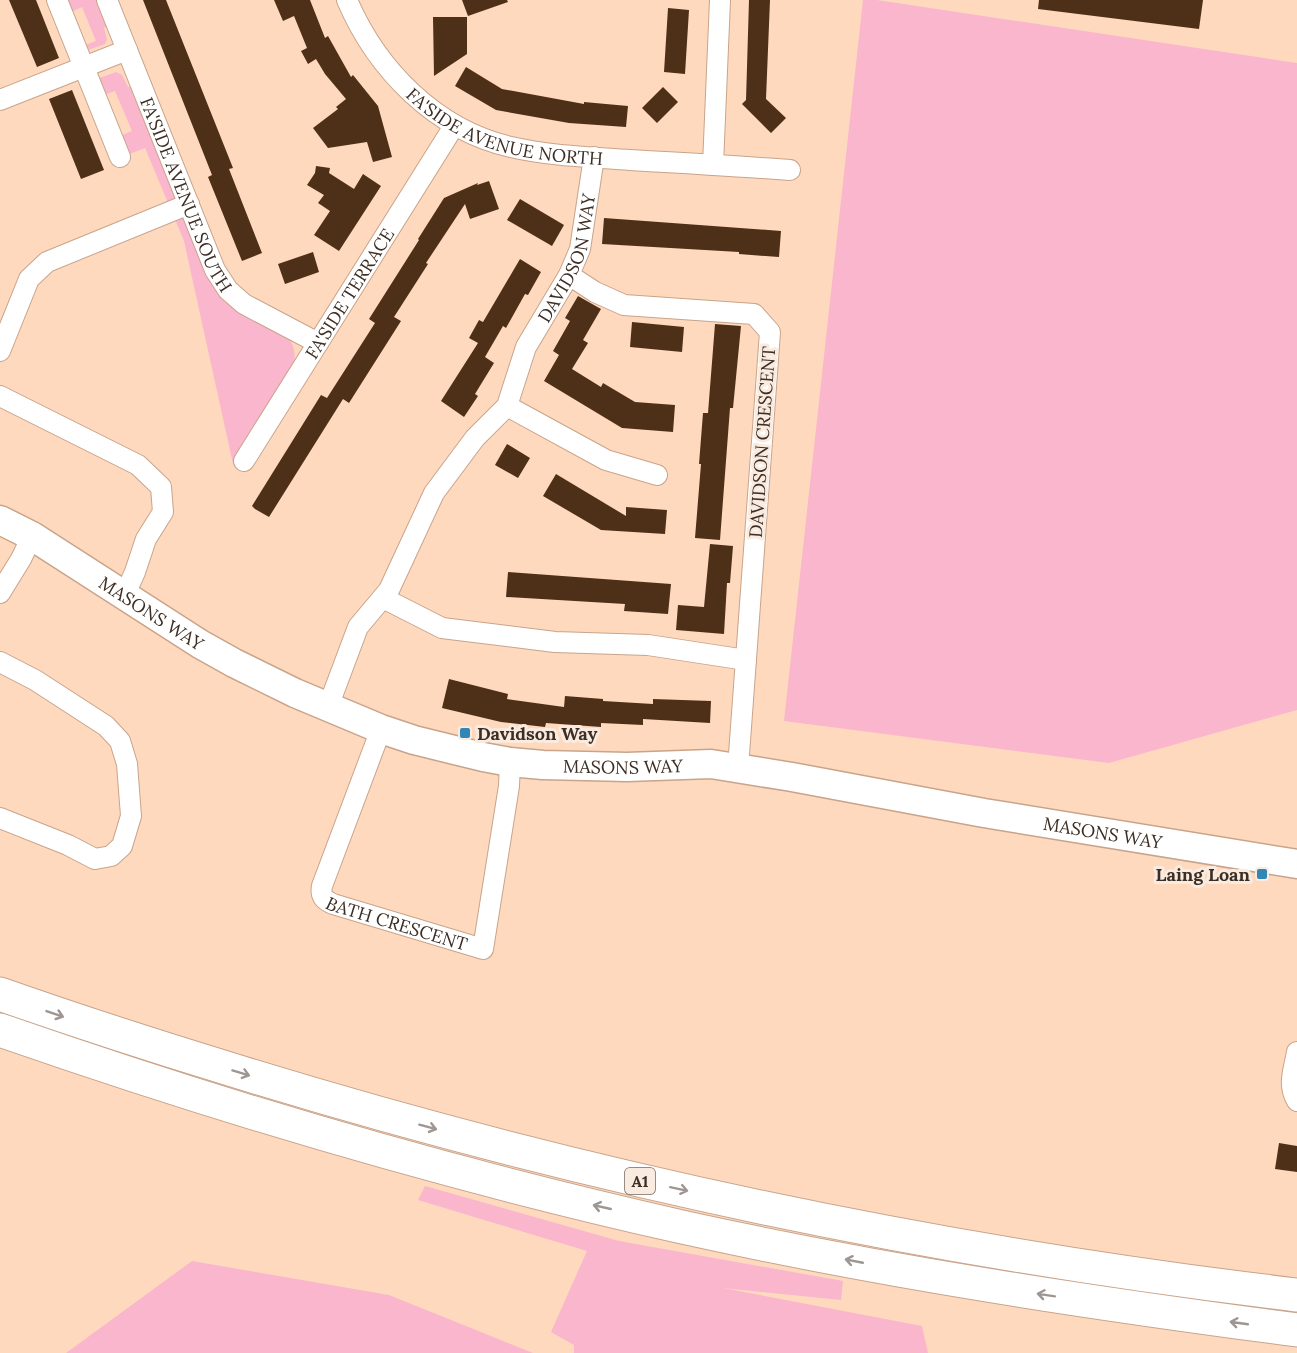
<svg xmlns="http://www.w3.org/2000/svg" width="1297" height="1353" font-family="Lora,serif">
	<rect width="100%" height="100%" fill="#fed9be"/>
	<g fill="#fab6cd">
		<polygon points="68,0 98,0 109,26 104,28 107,39 105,44 82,52 80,47 96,41 82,7 67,14 65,6"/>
		<polygon points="863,0 877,0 1297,63 1297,710 1109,763 784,721"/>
		<path d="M116,72l6,3 6,12 5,-1 80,196 76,56c6,10 7,17 4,28l-60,98 -49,-223 -39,-93 -21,8 -7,-19 15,-6 -17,-40 -14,5 -7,-16z"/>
		<polygon points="425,1186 619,1241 843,1281 841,1300 723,1288 922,1326 928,1353 574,1353 574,1345 551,1332 587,1251 418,1200"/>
		<polygon points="192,1261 389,1295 533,1353 66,1353"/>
	</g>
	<g fill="#4e3018">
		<polygon points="9,0 36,0 59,58 37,67"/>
		<polygon points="143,0 166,0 233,168 229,169 262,253 242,261 208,177 212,175"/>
		<polygon points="274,0 310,0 325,38 328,36 351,77 353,75 378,106 392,157 373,162 367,142 328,148 313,128 338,109 336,107 346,99 325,74 316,59 308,64 301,51 307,48 294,16 283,21"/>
		<polygon points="462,0 507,0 508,2 468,16"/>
		<polygon points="749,0 770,0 766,99 786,118 771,133 742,104 746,100"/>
		<polygon points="1039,0 1203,0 1199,29 1038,9"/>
		<polygon points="668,8 689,10 685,74 664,72"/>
		<polygon points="433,17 467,17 467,54 434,76"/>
		<polygon points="466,67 502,89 584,104 584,102 628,106 626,127 569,123 496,110 455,86"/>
		<polygon points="663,87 678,102 657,123 642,108"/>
		<polygon points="72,90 104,170 81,179 49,99"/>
		<polygon points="316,166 330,168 329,173 354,189 363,174 381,186 339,251 314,235 330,211 318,203 324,195 307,185 315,173"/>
		<polygon points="489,181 499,209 470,219 465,204 426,263 428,264 394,317 401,321 349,403 343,399 269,517 255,509 252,506 321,395 327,398 375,323 369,319 419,240 418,239 444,198 478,183 477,185"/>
		<polygon points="520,199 564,225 552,246 507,220"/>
		<polygon points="604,218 781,231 779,257 739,254 739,252 602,244"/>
		<polygon points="313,252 319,272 285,284 278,264"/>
		<polygon points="520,259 541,272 528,295 525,294 506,328 503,326 485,357 494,363 475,394 478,396 464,417 441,401 478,343 469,338 479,320 483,322"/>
		<polygon points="578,296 601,309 583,340 588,343 572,369 601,387 603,383 635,402 675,405 673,432 622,428 544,381 559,355 553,351 570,321 565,318"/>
		<polygon points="632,322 684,327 682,352 630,347"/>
		<polygon points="715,324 741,326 733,408 730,408 720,540 695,538 701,464 699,464 703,413 708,413"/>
		<polygon points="507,444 530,458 518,478 495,465"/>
		<polygon points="556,474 626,516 626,507 667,510 665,534 601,530 543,496"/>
		<polygon points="710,544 733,546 730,583 727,583 724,634 676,630 678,605 704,607"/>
		<polygon points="508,572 671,584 668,614 624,611 625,604 506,597"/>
		<polygon points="449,679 508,694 507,699 564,707 565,696 603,699 603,701 653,704 653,699 711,701 710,723 643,719 643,725 601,723 601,727 546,723 545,727 501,722 442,708"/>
		<polygon points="1279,1143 1297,1146 1297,1172 1275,1169"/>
	</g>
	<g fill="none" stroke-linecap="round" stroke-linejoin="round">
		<defs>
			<g id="street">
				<polyline points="57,0 120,157"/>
				<path id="s1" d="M107,0l108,270 13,20 16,14 74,39"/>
				<path id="s2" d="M347,0c30,70 89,130 164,147 39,9 79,10 119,13 53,3 106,6 160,10"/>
				<polyline points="0,100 127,50"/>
				<polyline points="713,165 720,0"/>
				<polyline points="569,275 595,292 624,305 754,314 770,332 738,768"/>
				<polyline points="0,351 29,279 47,262 189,204"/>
				<polyline points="0,396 138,465 161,487 163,512 146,539 135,572 125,594"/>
				<polyline points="507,406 606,460 657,475"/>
				<path id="s3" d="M244,461l210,-335"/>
				<polyline points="0,593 21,559 32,536"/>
				<polyline points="383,598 442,628 555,642 648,645 746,660"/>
				<polyline points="0,662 35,680 106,726 120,741 127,764 131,816 122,846 111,856 95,859 68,845 0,818"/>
				<path id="s4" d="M328,707l30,-80 31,-37 45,-97 41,-55 32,-32 19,-59 43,-72 11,-26 14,-92"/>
				<path id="s5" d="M381,729l-59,157c-2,10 2,14 11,18l150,45 26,-163 1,-24"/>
				<path d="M1297,1052c-3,18 -10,32 0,49"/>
			</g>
			<g id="secondary">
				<path id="s6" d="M0,520l32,16 168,108 34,19 61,30 86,36 33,11 69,17 27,5 33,3 84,2 84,-3 81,13 192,36 313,51"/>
			</g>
			<g id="highway">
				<path d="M0,994c74,26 148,50 223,73 350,109 710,185 1074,228"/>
				<path d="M0,1030c224,78 451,145 682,197 203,45 409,76 615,103"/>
			</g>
		</defs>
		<use href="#street" stroke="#c8a48b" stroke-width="22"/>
		<use href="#secondary" stroke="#c8a48b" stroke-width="31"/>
		<use href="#highway" stroke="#c8a48b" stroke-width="35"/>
		<use href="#street" stroke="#fff" stroke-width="20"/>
		<use href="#secondary" stroke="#fff" stroke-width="28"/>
		<use href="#highway" stroke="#fff" stroke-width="33"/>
	</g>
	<defs><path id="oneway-shaft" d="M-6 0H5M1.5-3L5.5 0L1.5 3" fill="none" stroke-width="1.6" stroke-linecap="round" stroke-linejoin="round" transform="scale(1.5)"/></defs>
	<g stroke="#9e9692">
		<use href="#oneway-shaft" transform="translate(55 1014) rotate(19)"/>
		<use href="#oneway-shaft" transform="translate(241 1073) rotate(17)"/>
		<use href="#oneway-shaft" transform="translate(428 1127) rotate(15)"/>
		<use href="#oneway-shaft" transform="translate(679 1189) rotate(12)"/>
		<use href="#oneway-shaft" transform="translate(602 1207) rotate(-167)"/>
		<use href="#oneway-shaft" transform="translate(854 1261) rotate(-169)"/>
		<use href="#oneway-shaft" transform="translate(1046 1295) rotate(-171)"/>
		<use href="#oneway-shaft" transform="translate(1239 1323) rotate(-172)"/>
	</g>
	<g fill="#3186b6" stroke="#faebe0" stroke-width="2">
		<rect x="459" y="727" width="12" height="12" rx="3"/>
		<rect x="1256" y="868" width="12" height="12" rx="3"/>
	</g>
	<g text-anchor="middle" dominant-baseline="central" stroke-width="6" stroke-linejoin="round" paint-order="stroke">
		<rect fill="#faebe0" stroke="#75675c" stroke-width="1.5" x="625" y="1168" width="30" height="26" rx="4.5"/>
		<g font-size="16" font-weight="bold" fill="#3c2e24">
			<text x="640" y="1181">A1</text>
		</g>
		<g font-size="18" fill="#3c2e24" stroke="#faebe0">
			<text stroke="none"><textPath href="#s2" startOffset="216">FA'SIDE AVENUE NORTH</textPath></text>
			<text stroke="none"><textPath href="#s1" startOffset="210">FA'SIDE AVENUE SOUTH</textPath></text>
			<text stroke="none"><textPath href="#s4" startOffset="516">DAVIDSON WAY</textPath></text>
			<text stroke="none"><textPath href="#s3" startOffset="198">FA'SIDE TERRACE</textPath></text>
			<text transform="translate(762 442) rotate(-86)">DAVIDSON CRESCENT</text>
			<text stroke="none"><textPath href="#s6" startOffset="178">MASONS WAY</textPath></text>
			<text stroke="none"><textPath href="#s6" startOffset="682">MASONS WAY</textPath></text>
			<text stroke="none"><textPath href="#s6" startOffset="1168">MASONS WAY</textPath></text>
			<text stroke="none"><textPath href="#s5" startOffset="258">BATH CRESCENT</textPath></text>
		</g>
		<g font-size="18" font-weight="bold" fill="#3c2e24" stroke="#faebe0" text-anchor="start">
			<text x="477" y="733">Davidson Way</text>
			<text x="1250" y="874" text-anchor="end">Laing Loan</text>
		</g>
	</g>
</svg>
